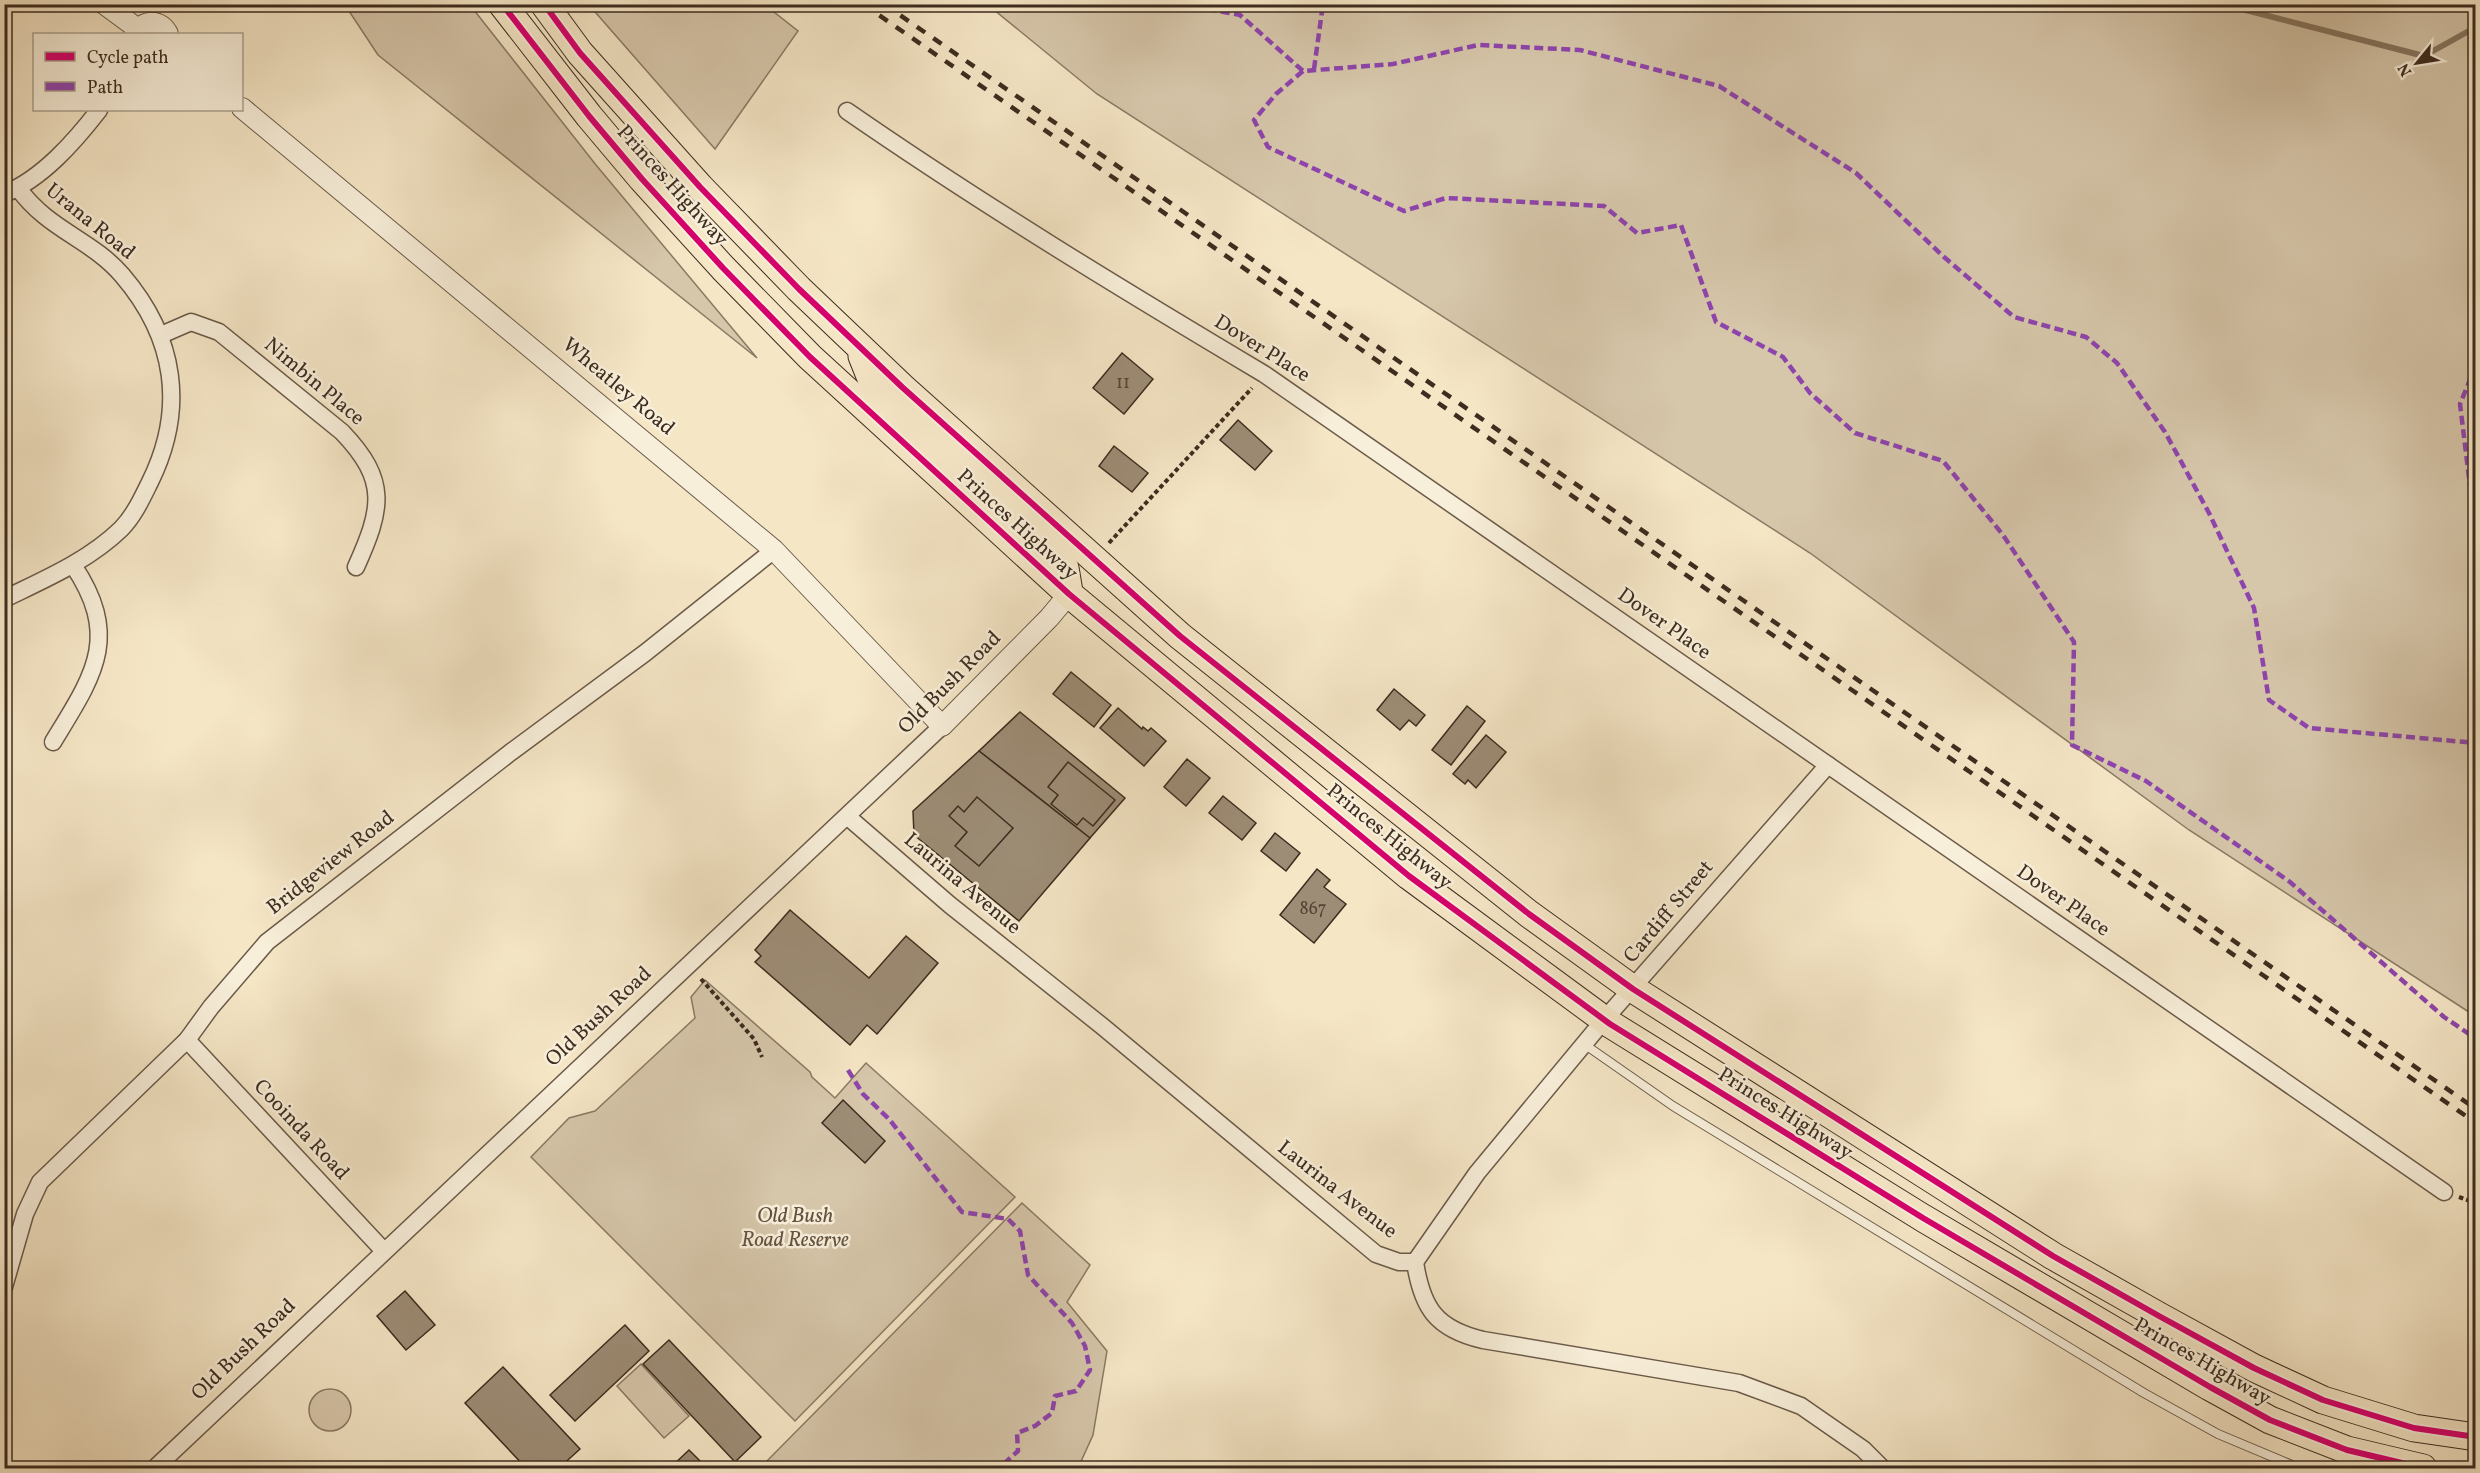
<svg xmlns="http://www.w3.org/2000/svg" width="2480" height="1473" font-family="Vollkorn,serif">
	<rect width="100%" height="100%" fill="#f5e6c6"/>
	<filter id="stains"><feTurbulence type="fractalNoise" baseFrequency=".00333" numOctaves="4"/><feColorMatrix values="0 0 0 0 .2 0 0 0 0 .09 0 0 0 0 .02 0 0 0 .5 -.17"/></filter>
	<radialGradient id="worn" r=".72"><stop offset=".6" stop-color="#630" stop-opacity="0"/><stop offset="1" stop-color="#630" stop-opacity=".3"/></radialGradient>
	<g fill="#d6c6aa" stroke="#8a7964" stroke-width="1.5">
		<polygon points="345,5 470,5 596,165 757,358 378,55"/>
		<polygon points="589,5 765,5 798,31 715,149"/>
		<polygon points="988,5 2475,5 2475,1016 2189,830 1810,553 1097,94"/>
		<polygon points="705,980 810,1072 812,1077 835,1098 866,1063 1015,1197 795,1421 531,1157 569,1118 595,1111 695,1018 691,997"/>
		<polygon points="1022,1203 1090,1265 1067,1302 1107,1351 1093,1435 1078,1468 760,1468"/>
		<polygon points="641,1364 689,1416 664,1438 617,1386"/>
		<circle cx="330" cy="1410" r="21"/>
	</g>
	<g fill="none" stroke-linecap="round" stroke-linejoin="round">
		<polyline stroke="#867661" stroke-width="6" points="2222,4 2424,56 2476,27"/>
	</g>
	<g fill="#9d8d76" stroke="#3d2c1f" stroke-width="1.5">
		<polygon points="1122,353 1153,379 1124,414 1093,388"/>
		<polygon points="1238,420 1272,451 1255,470 1220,440"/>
		<polygon points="1114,446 1148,473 1132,492 1099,466"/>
		<polygon points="1071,672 1111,705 1094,727 1053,694"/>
		<polygon points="1394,689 1425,715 1416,726 1409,720 1400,730 1377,710"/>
		<polygon points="1467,706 1485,721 1451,765 1432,750"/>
		<polygon points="1118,708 1142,729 1143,727 1148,731 1151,728 1166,741 1144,766 1100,728"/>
		<polygon points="1020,712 1125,798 1090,838 979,751"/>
		<polygon points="1486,735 1506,752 1476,788 1468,780 1465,784 1453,774"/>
		<polygon points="979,751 1090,838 1019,921 914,835 913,811"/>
		<polygon points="1187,759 1210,778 1186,806 1164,787"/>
		<polygon points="1068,762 1115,800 1093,826 1083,818 1077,825 1051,804 1058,795 1048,787"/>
		<polygon points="1223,796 1256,823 1242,840 1209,813"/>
		<polygon points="977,797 1013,828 979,866 955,846 967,832 949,816 958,806 964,812"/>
		<polygon points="1275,833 1300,853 1286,871 1261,851"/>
		<polygon points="1317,869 1330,880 1324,887 1346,904 1314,943 1280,915"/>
		<polygon points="790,910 869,978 906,936 938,963 877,1034 867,1025 850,1045 755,962 761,956 755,950"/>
		<polygon points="843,1100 885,1141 865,1163 822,1123"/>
		<polygon points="405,1291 435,1325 406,1350 377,1316"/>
		<polygon points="625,1325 649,1351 575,1421 550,1395"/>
		<polygon points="669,1340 761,1437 735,1462 643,1364"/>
		<polygon points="503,1367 580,1449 559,1468 526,1468 465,1403"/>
		<polygon points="689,1450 707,1468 670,1468"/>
	</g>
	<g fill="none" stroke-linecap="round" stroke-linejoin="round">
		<defs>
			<polyline id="service" points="1584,1044 1673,1106 2144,1393 2218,1434 2299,1468"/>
			<g id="minor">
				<path d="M847,111c136,94 276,179 417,263l1180,818"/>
				<path d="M4,194c38,-15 71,-53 95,-84"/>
				<path d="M161,335l30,-13 28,10 123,100c47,49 40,77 14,135"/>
				<path d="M4,599c41,-20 84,-38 117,-70 13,-13 21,-31 29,-47 36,-73 26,-144 -28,-207 -31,-36 -74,-45 -104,-87"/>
				<path d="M53,742c40,-66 69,-104 20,-177"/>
				<path d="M848,817l102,88 152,121 274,228 23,8h16c7,46 21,67 68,78l256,43 62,23 62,43 19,19"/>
				<polyline points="187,1040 383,1250"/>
				<polyline points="1415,1262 1477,1173 1604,1020 1828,765"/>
				<polyline points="4,1287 25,1214 40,1182 187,1040 211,1007 267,942 511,752 645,653 774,550"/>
				<polyline points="155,1468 942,726"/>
			</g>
			<g id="tertiary">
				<polyline points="104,4 138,29"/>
				<path d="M135,34c8,-15 26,-15 33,0"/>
				<polyline points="242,108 774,550 942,726 1049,618 1069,594"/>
			</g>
			<g id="trunk">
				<polyline points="502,4 589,116 642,179 723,268 810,357 1069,594 1409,876 1610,1024 1923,1218 2210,1387 2270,1420 2347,1450 2423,1468"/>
				<polyline points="544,4 580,53 700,187 799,289 902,387 1180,636 1529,914 1633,989 2053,1256 2159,1316 2254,1368 2323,1400 2414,1428 2476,1437"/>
				<polyline points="862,356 874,386 886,402 1057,555 1065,568 1069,592"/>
			</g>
		</defs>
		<use href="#service" stroke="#6b5a49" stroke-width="10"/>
		<use href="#minor" stroke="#6b5a49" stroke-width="19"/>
		<use href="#tertiary" stroke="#6b5a49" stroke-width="22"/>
		<use href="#trunk" stroke="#3d2c1f" stroke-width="29"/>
		<g stroke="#3d2c1f" stroke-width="4" stroke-dasharray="4.5 3" stroke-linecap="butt">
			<polyline points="1109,543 1252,388"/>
			<polyline points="701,979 754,1039 762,1057"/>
			<polyline points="2459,1197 2476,1203"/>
		</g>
		<use href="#service" stroke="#f8efda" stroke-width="8"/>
		<use href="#minor" stroke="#f8efda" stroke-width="16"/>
		<use href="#tertiary" stroke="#f8efda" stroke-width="20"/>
		<use href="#trunk" stroke="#f5e6c6" stroke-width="27"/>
		<g stroke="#3d2c1f" stroke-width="4.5" stroke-dasharray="10 10" stroke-linecap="butt">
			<polyline points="863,4 2476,1123"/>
			<polyline points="884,4 2476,1109"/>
		</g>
		<g stroke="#8e44ad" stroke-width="4.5" stroke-dasharray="9 4.5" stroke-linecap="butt">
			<polyline points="1028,4 1034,4"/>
			<polyline points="1181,4 1240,15 1303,71 1393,64 1478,45 1580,50 1719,86 1856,173 1944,257 2014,317 2086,337 2117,363 2165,432 2209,513 2254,608 2269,700 2309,728 2476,743"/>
			<polyline points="1314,69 1323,4"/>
			<polyline points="1303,71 1276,94 1254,120 1268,147 1404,211 1446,198 1604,206 1637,233 1681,225 1716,322 1783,357 1810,393 1855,433 1943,461 2003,535 2074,642 2072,745 2146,781 2290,882 2444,1017 2472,1036 2476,1035"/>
			<polyline points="2476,365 2460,404 2476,535"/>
			<polyline points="848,1070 863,1094 889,1119 962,1212 1008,1219 1020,1231 1028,1275 1072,1323 1085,1346 1090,1370 1076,1391 1055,1396 1052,1413 1035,1426 1017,1433 1018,1451 999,1468"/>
		</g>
		<defs>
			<g id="cycleway">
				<polyline points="502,4 589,116 642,179 723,268 810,357 1069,594 1409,876 1610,1024 1923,1218 2210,1387 2270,1420 2347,1450 2423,1468"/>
				<polyline points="544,4 580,53 700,187 799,289 902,387 1180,636 1529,914 1633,989 2053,1256 2159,1316 2254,1368 2323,1400 2414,1428 2476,1437"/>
			</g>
		</defs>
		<use href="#cycleway" stroke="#f8efda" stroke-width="10"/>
		<use href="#cycleway" stroke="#d6006c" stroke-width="6"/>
	</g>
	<g text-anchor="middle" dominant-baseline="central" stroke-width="5" stroke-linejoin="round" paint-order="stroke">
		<g font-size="18" fill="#554435">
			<text x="1123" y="383">11</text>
			<text x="1313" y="909">867</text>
		</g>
		<g font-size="21" fill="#3d2c1f" stroke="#f8efda">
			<text transform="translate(672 186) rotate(48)">Princes Highway</text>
			<text transform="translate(90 222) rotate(39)">Urana Road</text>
			<text transform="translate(1262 349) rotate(32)">Dover Place</text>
			<text transform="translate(314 382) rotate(40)">Nimbin Place</text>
			<text transform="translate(618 387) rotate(40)">Wheatley Road</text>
			<text transform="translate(1017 525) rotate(42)">Princes Highway</text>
			<text transform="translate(1664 624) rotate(35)">Dover Place</text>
			<text transform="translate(950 683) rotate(-45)">Old Bush Road</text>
			<text transform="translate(1389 837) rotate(39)">Princes Highway</text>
			<text transform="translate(331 863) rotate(-38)">Bridgeview Road</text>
			<text transform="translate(962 884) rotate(40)">Laurina Avenue</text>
			<text transform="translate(2063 901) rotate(35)">Dover Place</text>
			<text transform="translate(1669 912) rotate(-50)">Cardiff Street</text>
			<text transform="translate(599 1017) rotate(-43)">Old Bush Road</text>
			<text transform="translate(1785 1114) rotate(32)">Princes Highway</text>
			<text transform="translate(301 1130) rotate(47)">Cooinda Road</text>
			<text transform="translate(1337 1190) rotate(38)">Laurina Avenue</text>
			<text transform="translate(244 1350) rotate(-44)">Old Bush Road</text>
			<text transform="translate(2202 1362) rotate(30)">Princes Highway</text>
		</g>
		<g font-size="21" font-style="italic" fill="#635242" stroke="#f8efda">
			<text x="795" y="1216">Old Bush<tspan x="795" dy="24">Road Reserve</tspan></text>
		</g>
	</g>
	<rect width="2480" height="1473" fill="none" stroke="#f5e6c6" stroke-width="24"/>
	<rect x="6" y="6" width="2468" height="1461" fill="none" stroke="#3d2c1f" stroke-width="3"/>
	<rect x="12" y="12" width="2456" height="1449" fill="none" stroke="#3d2c1f" stroke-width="1.5"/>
	<rect x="33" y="33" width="210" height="78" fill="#f8efda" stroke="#ada18f" stroke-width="1.5"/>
	<rect x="45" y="52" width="30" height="9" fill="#d6006c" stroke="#ada18f" stroke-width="1.5"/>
	<text x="87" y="63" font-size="18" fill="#3d2c1f">Cycle path</text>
	<rect x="45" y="82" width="30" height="9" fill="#8e44ad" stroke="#ada18f" stroke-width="1.5"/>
	<text x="87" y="93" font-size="18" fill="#3d2c1f">Path</text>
	<g transform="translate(2417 63) rotate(240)" stroke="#f8efda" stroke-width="4.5" paint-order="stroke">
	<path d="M0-4.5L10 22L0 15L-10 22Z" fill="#3d2c1f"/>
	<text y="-9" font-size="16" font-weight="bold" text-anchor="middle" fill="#3d2c1f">N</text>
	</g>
	<rect width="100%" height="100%" filter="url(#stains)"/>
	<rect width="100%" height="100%" fill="url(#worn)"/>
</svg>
